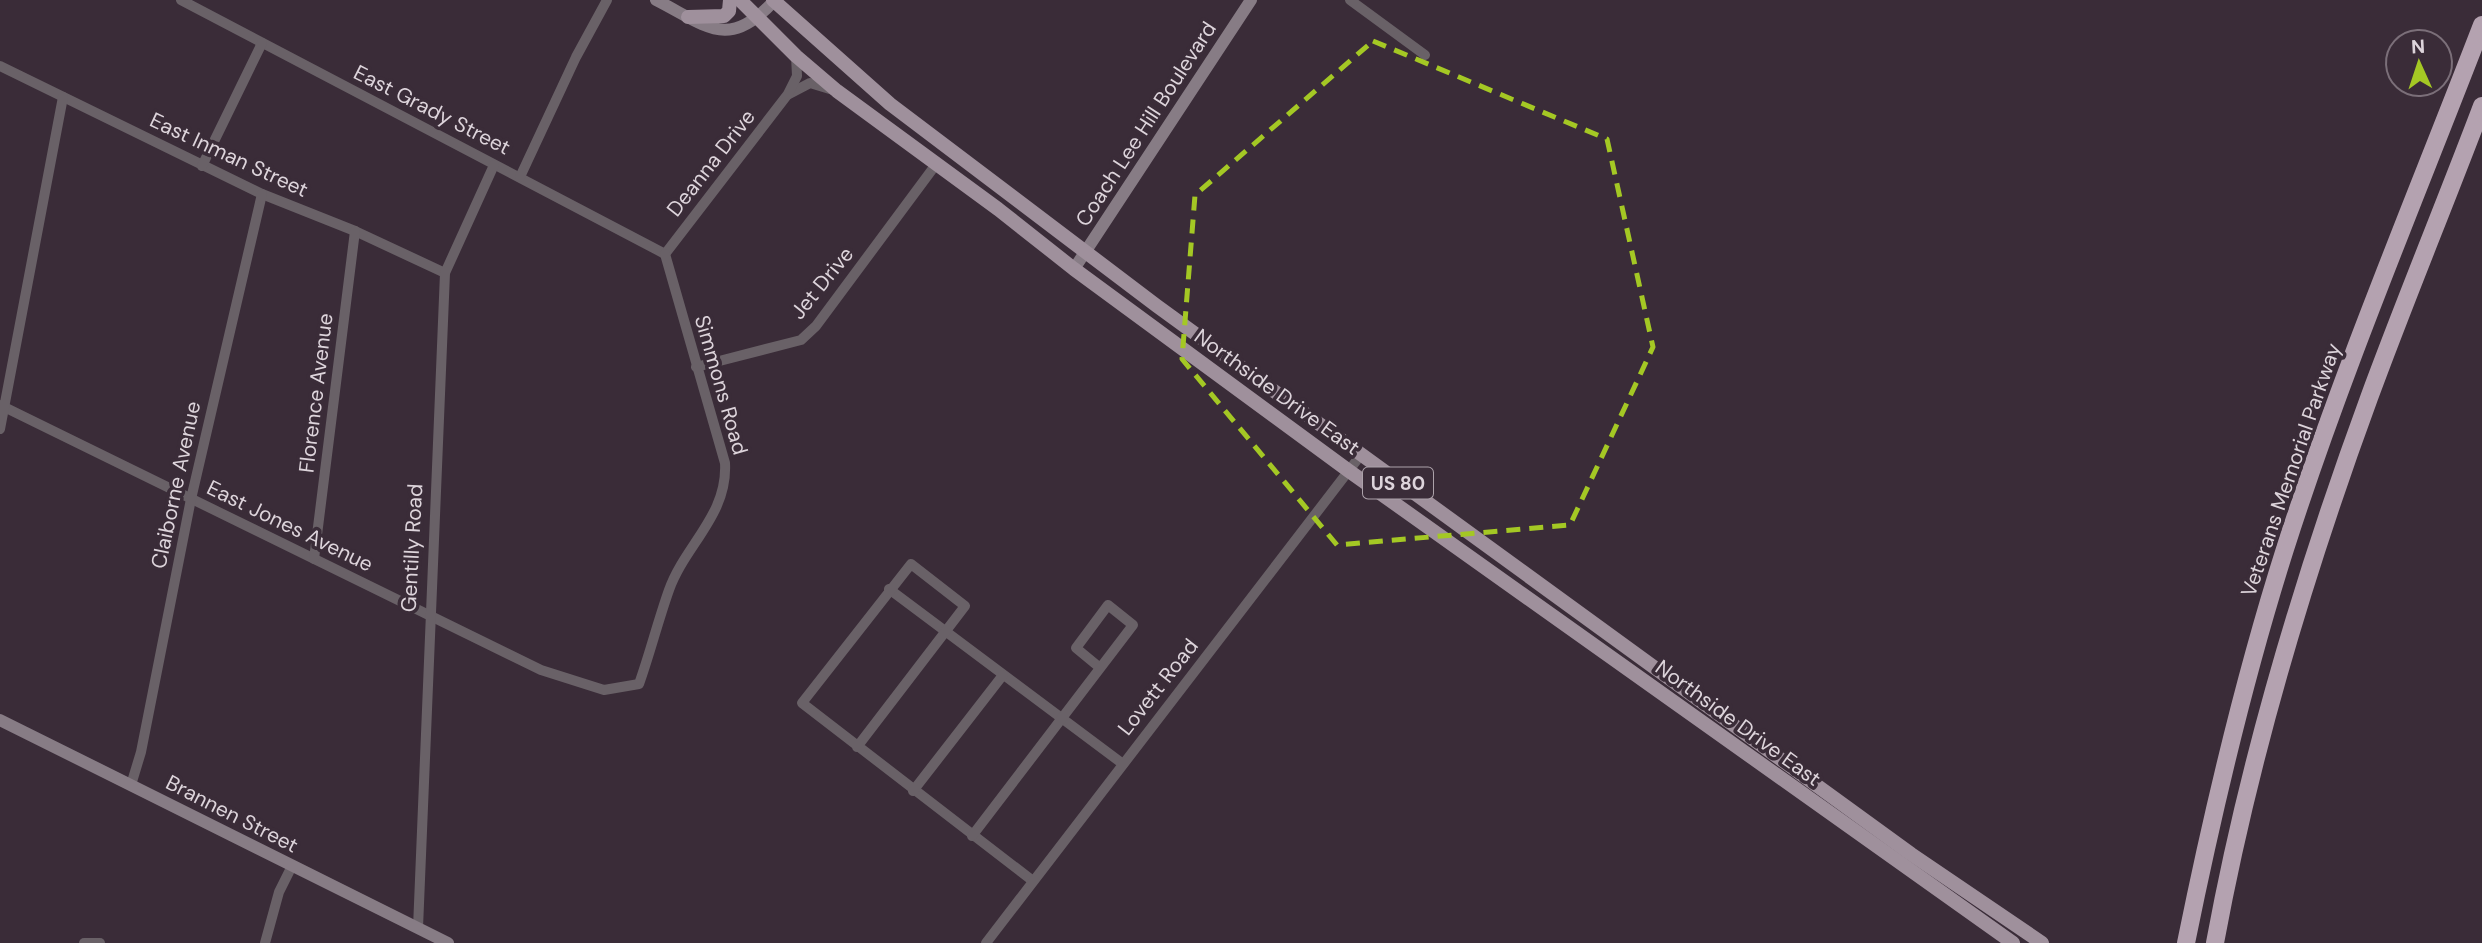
<svg xmlns="http://www.w3.org/2000/svg" width="2482" height="943" font-family="'DM Sans',sans-serif">
	<rect width="100%" height="100%" fill="#3a2c38"/>
	<g fill="none" stroke-linecap="round" stroke-linejoin="round">
		<g stroke="#696167" stroke-width="10">
			<polyline points="181,0 665,254"/>
			<polyline points="1350,0 1425,55"/>
			<polyline points="0,66 262,194 355,231 445,273"/>
			<polyline points="789,94 810,83 833,90"/>
			<polyline points="202,166 262,43"/>
			<polyline points="520,177 576,57 607,0"/>
			<polyline points="665,254 788,94 797,76 796,56"/>
			<polyline points="696,367 801,340 816,326 937,163"/>
			<path d="M0,405l541,265 63,20 35,-6c11,-31 19,-63 30,-94 16,-45 59,-75 56,-127l-60,-209"/>
			<polyline points="0,429 63,97"/>
			<polyline points="314,559 355,231"/>
			<polyline points="889,589 1123,764"/>
			<polyline points="857,747 965,606 911,564 802,703 1033,881"/>
			<polyline points="131,785 141,752 191,499 262,194"/>
			<polyline points="913,791 1003,675"/>
			<polyline points="972,836 1133,625 1108,605 1076,648 1099,667"/>
			<polyline points="418,928 445,273 494,165"/>
			<polyline points="84,943 100,943"/>
			<polyline points="265,943 279,892 292,866"/>
			<polyline points="986,943 1360,456"/>
		</g>
		<g stroke="#877c85" stroke-width="12">
			<path d="M656,0c51,26 72,51 118,1"/>
			<polyline points="1074,269 1251,0"/>
			<polyline points="0,720 448,943"/>
		</g>
		<g stroke="#9f909c" stroke-width="14">
			<polyline points="740,0 796,56 837,91 998,209 1074,269 1349,471 2013,943"/>
			<polyline points="773,0 890,104 1157,306 1911,854 2042,943"/>
			<polyline points="688,17 724,16 729,11 730,0"/>
		</g>
		<g stroke="#b4a2b0" stroke-width="18">
			<path d="M2186,943c27,-133 58,-265 99,-394 57,-178 130,-350 197,-524"/>
			<path d="M2215,943c34,-185 89,-368 154,-545 36,-98 76,-194 113,-292"/>
		</g>
	</g>
	<path fill="none" stroke="#a4c824" stroke-width="5" stroke-dasharray="14 9" stroke-linejoin="round" d="M1373,41l234,98 46,208 -83,178 -233,20 -155,-186 13,-164z"/>
	<g text-anchor="middle" dominant-baseline="central" stroke-width="7" stroke-linejoin="round" paint-order="stroke">
		<rect fill="#3a2c38" stroke="#aca2aa" stroke-width="2" x="1363" y="467.5" width="70" height="31" rx="5"/>
		<g font-size="19" font-weight="bold" fill="#ddd4db">
			<text x="1398" y="483">US 80</text>
		</g>
		<g font-size="21" fill="#ddd4db" stroke="#3a2c38">
			<text transform="translate(432 110) rotate(27)">East Grady Street</text>
			<text transform="translate(1146 124) rotate(-57)">Coach Lee Hill Boulevard</text>
			<text transform="translate(229 155) rotate(25)">East Inman Street</text>
			<text transform="translate(711 163) rotate(-52)">Deanna Drive</text>
			<text transform="translate(822 283) rotate(-51)">Jet Drive</text>
			<text transform="translate(721 385) rotate(74)">Simmons Road</text>
			<text transform="translate(1277 392) rotate(36)">Northside Drive East</text>
			<text transform="translate(316 393) rotate(-83)">Florence Avenue</text>
			<text transform="translate(2291 470) rotate(-71)">Veterans Memorial Parkway</text>
			<text transform="translate(176 485) rotate(-78)">Claiborne Avenue</text>
			<text transform="translate(290 526) rotate(26)">East Jones Avenue</text>
			<text transform="translate(412 548) rotate(-87)">Gentilly Road</text>
			<text transform="translate(1158 687) rotate(-52)">Lovett Road</text>
			<text transform="translate(1738 723) rotate(36)">Northside Drive East</text>
			<text transform="translate(232 814) rotate(27)">Brannen Street</text>
		</g>
	</g>
	<g transform="translate(2419 63) rotate(357)"><circle r="33" fill="#3a2c38" stroke="#7b6f79" stroke-width="2"/>
	<path d="M0-5L12 26L0 18L-12 26Z" fill="#a4c824"/>
	<text y="-10" font-size="19" font-weight="bold" text-anchor="middle" fill="#ddd4db">N</text>
	</g>
</svg>
